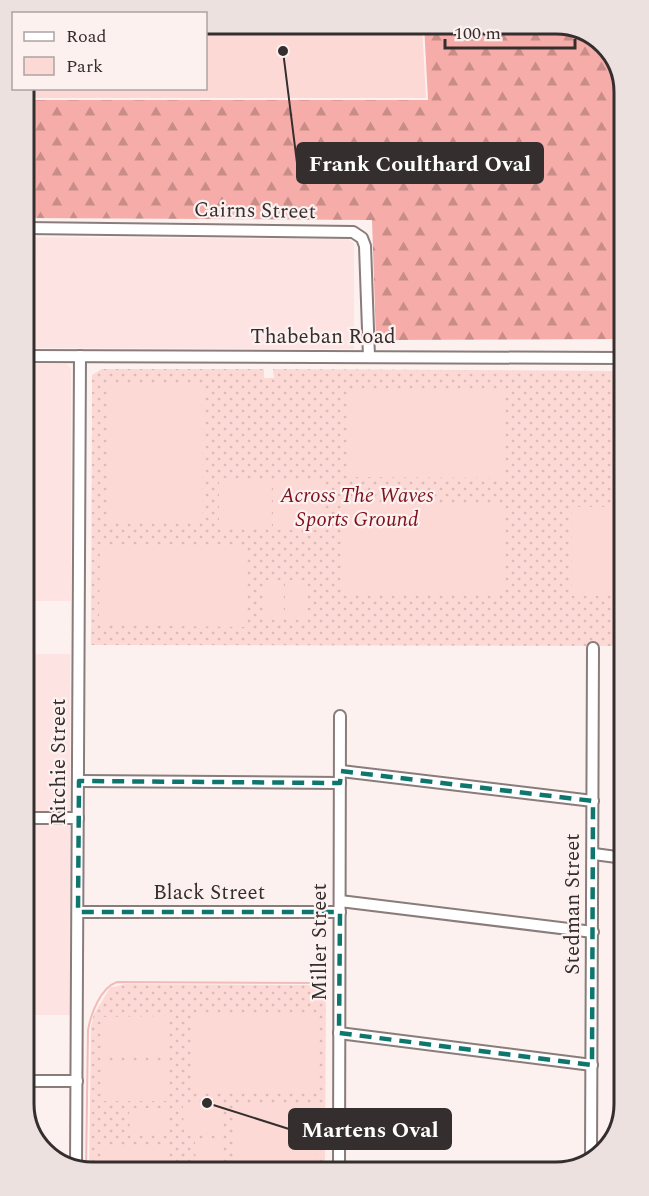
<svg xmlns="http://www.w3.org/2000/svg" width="649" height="1196" font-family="Spectral,serif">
	<defs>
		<pattern id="green-dots" width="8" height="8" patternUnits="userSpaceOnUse" patternTransform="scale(1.5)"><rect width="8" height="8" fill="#fdd9d6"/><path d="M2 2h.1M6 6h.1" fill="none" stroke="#d9bbb8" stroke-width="1.8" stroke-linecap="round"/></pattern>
		<pattern id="forest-firs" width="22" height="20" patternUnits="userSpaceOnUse" patternTransform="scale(1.5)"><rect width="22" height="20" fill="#f6aca8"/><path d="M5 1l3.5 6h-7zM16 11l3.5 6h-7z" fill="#c88c89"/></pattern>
	</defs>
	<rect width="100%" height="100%" fill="#fdf1f0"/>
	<g fill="#fde4e3">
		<polygon points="25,237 349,239 354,244 354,349 25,348"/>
		<polygon points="26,364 67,364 71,369 71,601 27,601"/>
		<polygon points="27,654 70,654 70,1015 29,1015"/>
	</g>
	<g fill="url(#green-dots)">
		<polygon points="102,369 264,369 264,378 274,378 273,369 621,371 623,646 91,645 92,375"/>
		<polygon points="124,984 326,985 325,1169 89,1172 91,1026 94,1014 110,988"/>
	</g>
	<polygon fill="url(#forest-firs)" points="424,24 561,24 598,38 620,66 621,339 376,340 372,220 25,218 24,100 428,100"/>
	<g fill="#fdd9d6">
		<polygon points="206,24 422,24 426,98 24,98 24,89 206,88"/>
		<polygon points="107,384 203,384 202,523 107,522"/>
		<polygon points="348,389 503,390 503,478 347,477"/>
		<polygon points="219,478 270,479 270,529 219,529"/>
		<rect x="273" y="479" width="51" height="51"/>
		<polygon points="343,503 503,504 503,594 343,593"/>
		<rect x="572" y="507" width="50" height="89"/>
		<polygon points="100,545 246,546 245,627 99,625"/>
		<rect x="263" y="580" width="20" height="40"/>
		<rect x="285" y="580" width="20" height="40"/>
		<polygon points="317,1013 317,1092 192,1092 193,1014"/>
		<polygon points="169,1016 169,1055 102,1056 102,1017"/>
		<polygon points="169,1061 169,1101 101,1101 102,1063"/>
		<polygon points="235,1103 317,1103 316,1169 235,1170"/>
		<polygon points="183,1106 222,1106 223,1132 184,1133"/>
		<polygon points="129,1108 168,1108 169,1135 130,1135"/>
		<polygon points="222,1139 222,1170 196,1171 195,1140"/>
		<polygon points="168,1145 168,1171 101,1172 101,1146"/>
	</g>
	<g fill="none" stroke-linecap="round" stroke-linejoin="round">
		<path stroke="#f3bbb8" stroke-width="2" d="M86,1171l2,-141c3,-16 12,-42 29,-48l209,1"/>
		<defs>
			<g id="minor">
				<polyline points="25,228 353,232 362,238 365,246 369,357"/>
				<polyline points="25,356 621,358"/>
				<polyline points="341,771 593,801"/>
				<polyline points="79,781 340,783"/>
				<polyline points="28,818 78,818"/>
				<polyline points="594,854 624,858"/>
				<polyline points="340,901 593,932"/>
				<polyline points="78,912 340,912"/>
				<polyline points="339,1033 592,1065"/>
				<polyline points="29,1081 77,1081"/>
				<polyline points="591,1160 593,648"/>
				<polyline points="76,1168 80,356"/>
				<polyline points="339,1169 340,716"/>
			</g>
		</defs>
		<use href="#minor" stroke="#897c7b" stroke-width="14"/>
		<use href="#minor" stroke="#fff" stroke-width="10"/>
	</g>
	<path fill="none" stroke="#0f766e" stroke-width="4.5" stroke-dasharray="12 8" stroke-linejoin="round" d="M341,771l252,30 -1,264 -253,-32 1,-121h-262l1,-131 261,2z"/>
	<g text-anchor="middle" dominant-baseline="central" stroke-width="4.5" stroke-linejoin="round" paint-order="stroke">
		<g font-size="21" fill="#342e2e" stroke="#fdf1f0">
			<text transform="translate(255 211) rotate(1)">Cairns Street</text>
			<text x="323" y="337">Thabeban Road</text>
			<text transform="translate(59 762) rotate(-90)">Ritchie Street</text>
			<text x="209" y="893">Black Street</text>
			<text transform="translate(573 904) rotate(-90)">Stedman Street</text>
			<text transform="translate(320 942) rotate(-90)">Miller Street</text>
		</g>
		<g font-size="21" font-style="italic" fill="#7c111d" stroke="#fdf1f0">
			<text x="357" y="496">Across The Waves<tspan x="357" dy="24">Sports Ground</tspan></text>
		</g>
	</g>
	<path d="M0 0H649V1196H0ZM92 34H556A58 58 0 0 1 614 92V1104A58 58 0 0 1 556 1162H92A58 58 0 0 1 34 1104V92A58 58 0 0 1 92 34Z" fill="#ede1e0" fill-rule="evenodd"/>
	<path fill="none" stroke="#342e2e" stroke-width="3" d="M92 34H556A58 58 0 0 1 614 92V1104A58 58 0 0 1 556 1162H92A58 58 0 0 1 34 1104V92A58 58 0 0 1 92 34Z"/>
	<path fill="none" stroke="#342e2e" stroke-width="2" d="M283 51L297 163M207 1103L289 1129"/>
	<g fill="#342e2e" stroke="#fdf1f0" stroke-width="2">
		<circle cx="283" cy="51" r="6"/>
		<circle cx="207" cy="1103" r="6"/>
	</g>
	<g fill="#342e2e" stroke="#342e2e" stroke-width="2">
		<rect x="297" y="143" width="246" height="40" rx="6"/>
		<rect x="289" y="1109" width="162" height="40" rx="6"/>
	</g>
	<g font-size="22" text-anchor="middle" font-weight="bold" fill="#fff">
		<text x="420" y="171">Frank Coulthard Oval</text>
		<text x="370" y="1137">Martens Oval</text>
	</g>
	<rect x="12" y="12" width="195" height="78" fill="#fdf1f0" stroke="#ada3a2" stroke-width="1.5"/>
	<rect x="24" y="32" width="30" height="9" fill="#ffffff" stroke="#ada3a2" stroke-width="1.5"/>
	<text x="66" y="42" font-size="18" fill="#342e2e">Road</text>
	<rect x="24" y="57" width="30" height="18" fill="#fdd9d6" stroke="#ada3a2" stroke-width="1.5"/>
	<text x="66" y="72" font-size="18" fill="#342e2e">Park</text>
	<path d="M445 39v9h130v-9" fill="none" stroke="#342e2e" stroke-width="3"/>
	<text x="454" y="39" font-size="18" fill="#342e2e" stroke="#fdf1f0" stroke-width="4.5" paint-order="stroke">100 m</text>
</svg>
